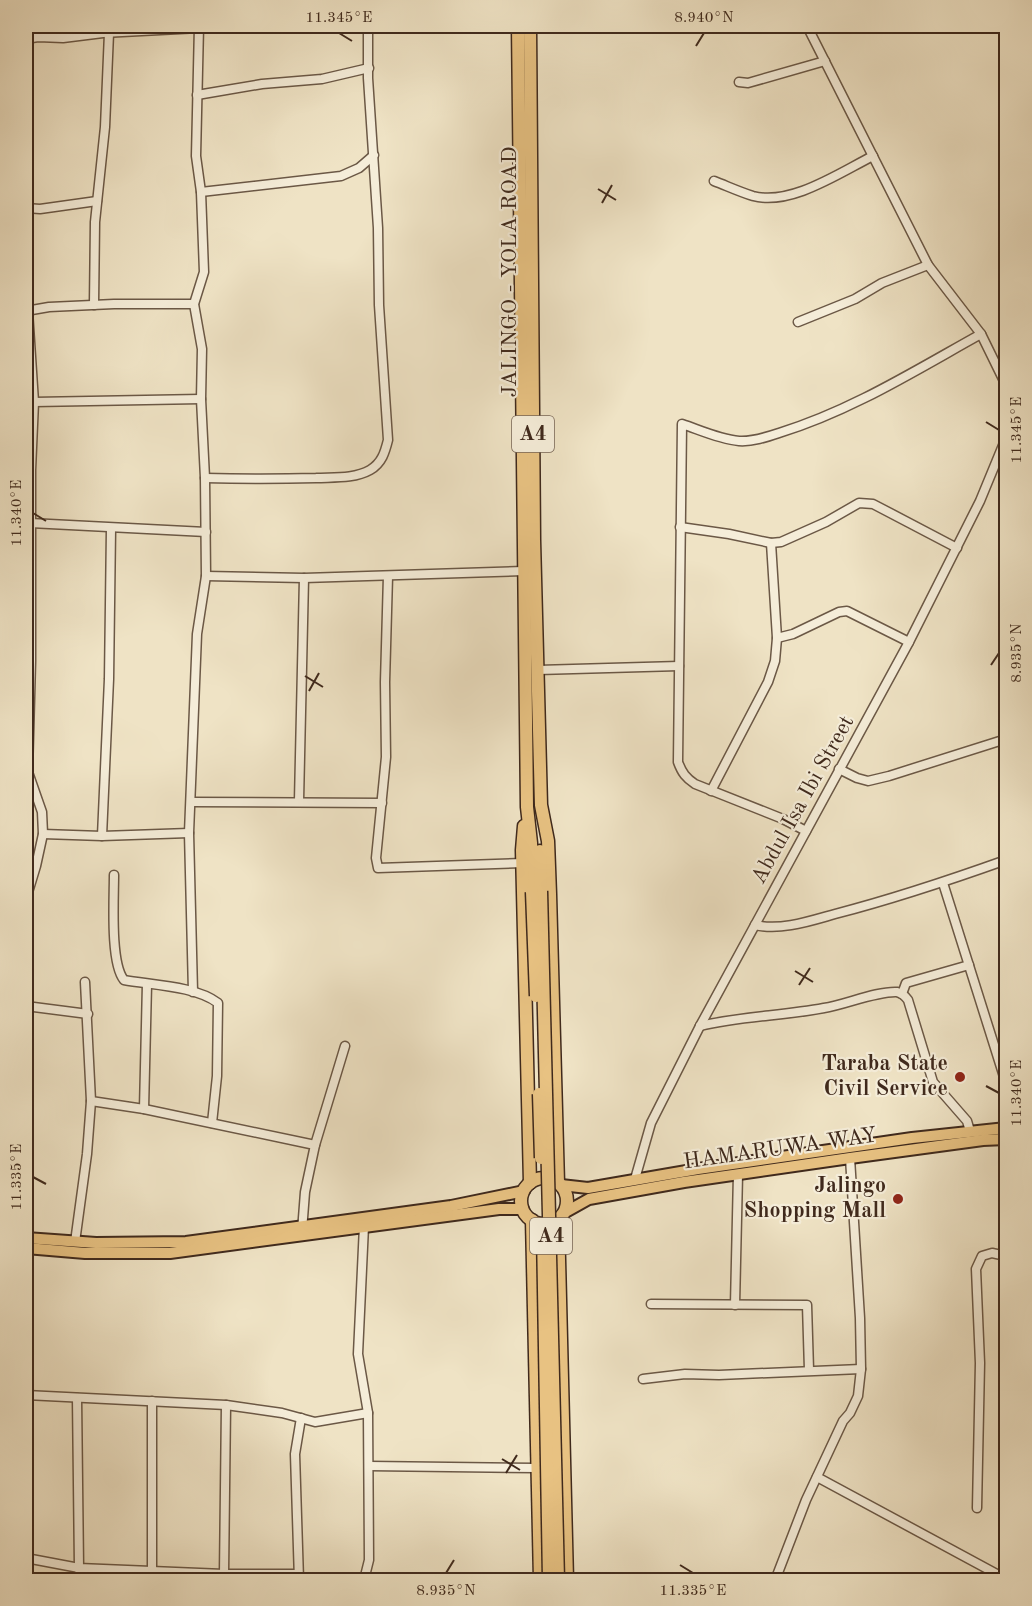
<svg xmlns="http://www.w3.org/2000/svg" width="1032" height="1606" font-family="'Old Standard TT',serif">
	<rect width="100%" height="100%" fill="#efe3c5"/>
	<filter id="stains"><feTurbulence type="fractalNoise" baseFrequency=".00333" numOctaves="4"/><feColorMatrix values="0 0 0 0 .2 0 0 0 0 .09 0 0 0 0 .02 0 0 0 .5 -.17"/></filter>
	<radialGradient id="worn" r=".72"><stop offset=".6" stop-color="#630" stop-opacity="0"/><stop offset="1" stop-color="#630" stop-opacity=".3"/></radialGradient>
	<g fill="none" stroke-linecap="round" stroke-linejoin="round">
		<defs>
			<g id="minor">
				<polyline points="807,26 928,265 981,334 1006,385"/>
				<polyline points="26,39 38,37 63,38 103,33 199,28"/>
				<polyline points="739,82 748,83 825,61"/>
				<polyline points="197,95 262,84 322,79 369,68"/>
				<path d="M714,181c13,5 26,11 39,15 38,10 86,-23 120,-40"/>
				<polyline points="201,192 341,176 359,168 374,155"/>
				<polyline points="26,208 40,209 97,201"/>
				<polyline points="94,305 95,222 105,127 109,33"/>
				<polyline points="26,311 49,307 114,304 194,304"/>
				<polyline points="798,322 855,299 882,283 928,265"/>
				<polyline points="34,402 201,399"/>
				<path d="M205,478c37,1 74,1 111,0 17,-1 38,1 54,-8 12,-7 15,-18 18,-30l-9,-135 -1,-77 -10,-150v-52"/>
				<polyline points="30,523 206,532"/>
				<polyline points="680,527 729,534 771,543 781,542 826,522 859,503 873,504 957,548"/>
				<polyline points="206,576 304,578 523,571"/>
				<polyline points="388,576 385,682 386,757 376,858 378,868 522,863"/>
				<polyline points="777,638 793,634 839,612 847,611 909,642"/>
				<polyline points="538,670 679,666"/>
				<polyline points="839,769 857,778 868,781 889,776 1006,739"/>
				<polyline points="711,791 768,682 775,661 777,638 771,543"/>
				<polyline points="299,801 304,578"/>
				<polyline points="191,802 382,803"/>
				<path d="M806,831l-23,-12 -88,-35c-9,-6 -13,-11 -17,-22l4,-338c18,6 37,15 57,17 13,1 28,-4 40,-8 72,-22 137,-63 202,-99"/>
				<polyline points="43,834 102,836 189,833"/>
				<polyline points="102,836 109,679 111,529"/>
				<path d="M114,875c0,24 -4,88 10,105 28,5 72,6 94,23l-1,73 -5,47"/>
				<polyline points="943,883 1006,1083"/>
				<polyline points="26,899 36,866 43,834 42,812 28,772 31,661 31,470 34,402 28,311"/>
				<path d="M755,925c26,6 55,-4 80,-11 58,-15 115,-34 171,-54"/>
				<polyline points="85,982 91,1101 144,1109 315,1145 305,1192 302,1231"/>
				<polyline points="193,992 189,833 197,634 206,576 205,478 201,399 202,349 194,304 204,272 201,192 196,156 199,26"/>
				<polyline points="902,994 906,983 969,965"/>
				<polyline points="26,1006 88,1014"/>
				<path d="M700,1026c42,-10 82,-10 124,-18 21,-3 52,-17 73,-16 5,1 8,4 11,8l25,82 34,39 3,10"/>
				<polyline points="144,1109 147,984"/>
				<polyline points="315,1145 345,1046"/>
				<polyline points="635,1179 651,1123 700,1026 909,642 980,501 1006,438"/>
				<polyline points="75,1242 87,1154 91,1101"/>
				<polyline points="651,1304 807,1305 809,1370"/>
				<polyline points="735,1305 738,1174"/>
				<polyline points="643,1379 685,1374 719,1375 861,1369"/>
				<polyline points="26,1395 226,1405 282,1413 315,1422 368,1413"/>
				<polyline points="77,1398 79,1568 81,1580"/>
				<polyline points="369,1466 537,1468"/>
				<polyline points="817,1477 1006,1579"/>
				<polyline points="977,1508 980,1363 976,1269 982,1256 992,1253 1006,1256"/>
				<polyline points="26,1558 79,1568 224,1574 298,1574"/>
				<polyline points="152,1570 152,1401"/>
				<polyline points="224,1574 226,1405"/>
				<polyline points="776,1578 806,1500 843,1421 850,1413 858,1396 861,1369 860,1318 850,1158"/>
				<polyline points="299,1580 295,1454 301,1418"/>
				<polyline points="364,1580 369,1560 368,1413 358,1354 364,1226"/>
			</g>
			<g id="major">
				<polyline points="561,1185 588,1188 698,1169 912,1138 1006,1128"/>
				<polyline points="564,1213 589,1199 684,1182 850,1158 983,1140 1006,1139"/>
				<polyline points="26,1238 96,1243 186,1242 451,1206 524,1191"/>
				<polyline points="26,1248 85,1253 170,1253 499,1209 523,1209"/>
			</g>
			<g id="highway">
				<polyline points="518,26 527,807 531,843 532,892"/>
				<polyline points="530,26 534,540 541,805 548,841 550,894 558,1183"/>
				<polyline points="524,826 522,850 530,1183"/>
				<polyline points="540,851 541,891"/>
				<circle cx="544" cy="1201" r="23"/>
				<polyline points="558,1219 567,1580"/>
				<polyline points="532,1220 540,1580"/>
			</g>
		</defs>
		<use href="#minor" stroke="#6b5846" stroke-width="11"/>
		<use href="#major" stroke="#3f291c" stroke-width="14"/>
		<use href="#highway" stroke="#3f291c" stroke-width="15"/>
		<use href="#minor" stroke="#f5edd9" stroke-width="8"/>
		<use href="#major" stroke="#e8c282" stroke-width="10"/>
		<use href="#highway" stroke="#e8c282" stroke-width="12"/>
		<defs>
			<g id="highway-bridge">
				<polyline points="541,891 558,1580"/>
				<polyline points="532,892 536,996"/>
				<polyline points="539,1094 541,1158"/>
				<polyline points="543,1232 549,1580"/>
			</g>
		</defs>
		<use href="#highway-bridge" stroke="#3f291c" stroke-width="15" stroke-linecap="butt"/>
		<use href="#highway-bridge" stroke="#e8c282" stroke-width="12"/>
	</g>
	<path fill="none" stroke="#3f291c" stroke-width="2" d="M339,33l13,8M696,46l8,-13M598,189l18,11M602,203l10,-18M986,422l13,8M33,513l13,8M991,665l8,-12M305,676l18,11M309,691l10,-18M795,971l18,11M799,985l11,-17M986,1086l13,7M33,1177l13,7M502,1459l18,11M506,1473l11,-18M680,1565l13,8M446,1573l8,-13"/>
	<g fill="#8f2418" stroke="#f5edd9" stroke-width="2">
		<circle cx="960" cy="1077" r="6"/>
		<circle cx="898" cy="1199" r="6"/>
	</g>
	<g text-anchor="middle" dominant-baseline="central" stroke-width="4.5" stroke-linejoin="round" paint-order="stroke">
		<g fill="#f5edd9" stroke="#766455" stroke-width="1.5">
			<rect x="512" y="416" width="42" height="36" rx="4.5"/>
			<rect x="530" y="1218" width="42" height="36" rx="4.5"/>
		</g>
		<g font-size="21" font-weight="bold" fill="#3f291c">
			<text x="533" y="434">A4</text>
			<text x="551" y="1236">A4</text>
		</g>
		<g font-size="22" fill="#3f291c" stroke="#f5edd9">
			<text transform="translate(510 272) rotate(-90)">JALINGO - YOLA ROAD</text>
			<text transform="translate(803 800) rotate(-61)">Abdul Isa Ibi Street</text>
			<text transform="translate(780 1149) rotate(-8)">HAMARUWA WAY</text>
		</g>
		<g font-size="22" font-weight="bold" fill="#3f291c" stroke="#f5edd9" text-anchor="end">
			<text x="948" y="1064">Taraba State<tspan x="948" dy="25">Civil Service</tspan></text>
			<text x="886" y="1186">Jalingo<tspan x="886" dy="25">Shopping Mall</tspan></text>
		</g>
	</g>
	<rect width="1032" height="1606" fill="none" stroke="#efe3c5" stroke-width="66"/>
	<rect x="33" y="33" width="966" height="1540" fill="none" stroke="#3f291c" stroke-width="2"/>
	<g font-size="15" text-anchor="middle" fill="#3f291c">
		<text x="339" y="22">11.345°E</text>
		<text x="704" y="22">8.940°N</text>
		<text transform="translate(1016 430) rotate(-90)" y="5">11.345°E</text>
		<text transform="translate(16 513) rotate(-90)" y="5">11.340°E</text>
		<text transform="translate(1016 653) rotate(-90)" y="5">8.935°N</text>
		<text transform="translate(1016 1093) rotate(-90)" y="5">11.340°E</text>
		<text transform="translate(16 1177) rotate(-90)" y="5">11.335°E</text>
		<text x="446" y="1595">8.935°N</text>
		<text x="693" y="1595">11.335°E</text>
	</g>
	<rect width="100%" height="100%" filter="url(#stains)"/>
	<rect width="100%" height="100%" fill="url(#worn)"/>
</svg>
